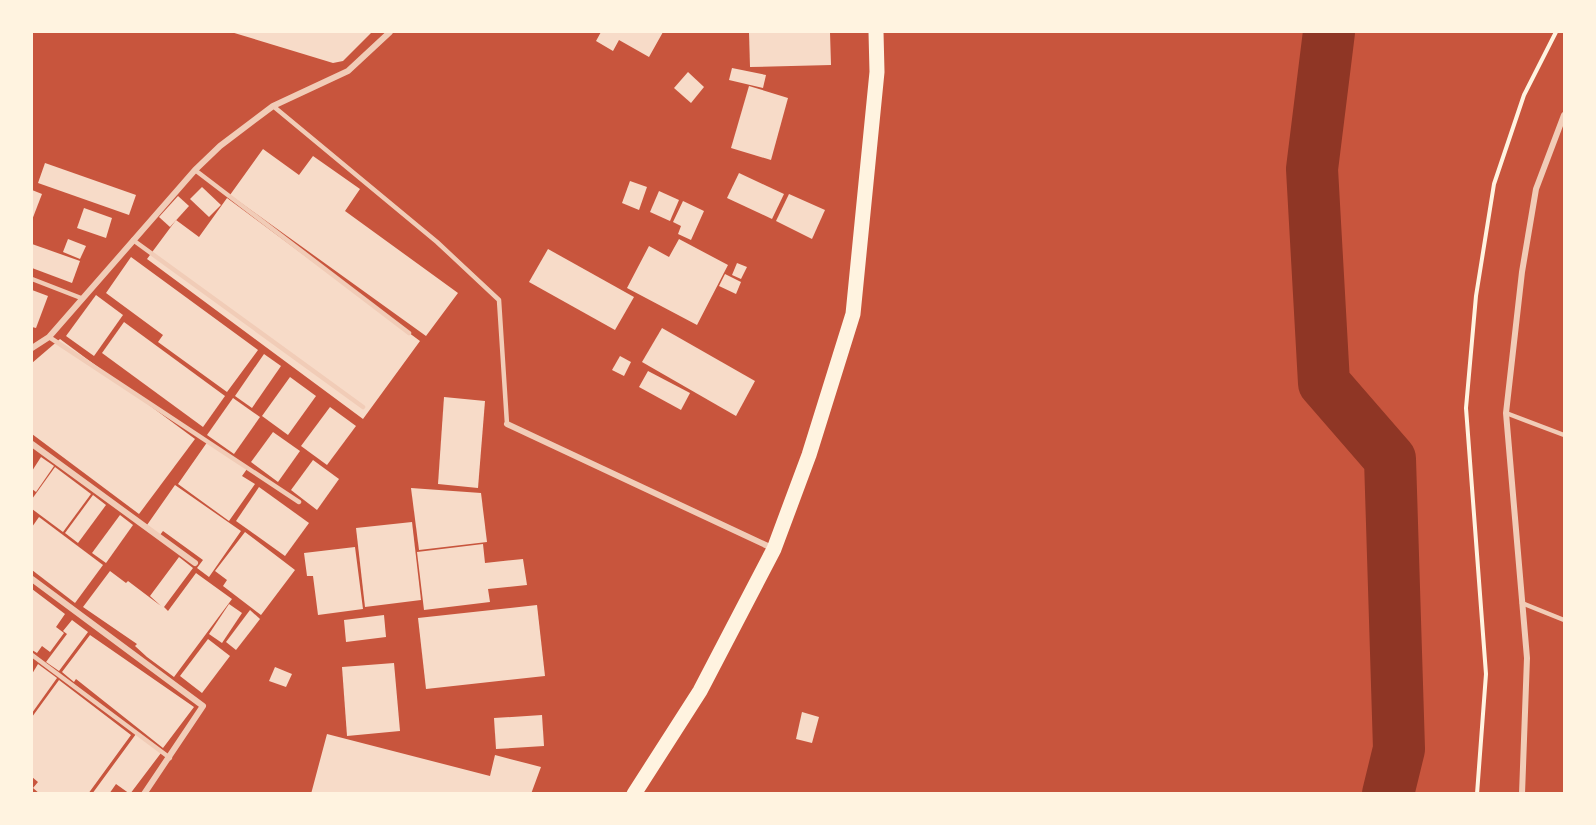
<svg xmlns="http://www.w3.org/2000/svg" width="1596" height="825" font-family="'PT Sans',sans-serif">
	<rect width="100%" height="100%" fill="#c8553d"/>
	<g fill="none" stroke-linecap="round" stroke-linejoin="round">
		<polyline stroke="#8f3625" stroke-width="52" points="1329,32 1312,169 1324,383 1390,459 1399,749 1388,794"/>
	</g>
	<g fill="#f7dbc8">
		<polygon points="231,32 372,32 343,61 333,63"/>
		<polygon points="601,32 663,32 649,57 619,40 613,51 596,41"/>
		<polygon points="749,32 830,32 831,65 750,67"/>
		<polygon points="732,68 766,75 763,88 729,80"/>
		<polygon points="688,72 704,87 691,103 674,88"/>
		<polygon points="749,86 788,98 771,160 731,148"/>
		<polygon points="263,149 299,175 313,156 360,189 345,211 458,293 426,336 230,195"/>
		<polygon points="45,163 136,195 129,215 38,183"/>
		<polygon points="739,173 784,194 772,219 727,198"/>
		<polygon points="630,181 647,187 639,210 622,203"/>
		<polygon points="202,187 221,205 209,217 190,199"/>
		<polygon points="32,190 42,194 32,220"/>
		<polygon points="659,191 679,200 670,221 650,212"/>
		<polygon points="789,194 825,210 812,239 776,221"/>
		<polygon points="178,196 189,206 170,227 159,217"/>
		<polygon points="227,198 420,341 363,419 147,259 176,220 199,237"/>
		<polygon points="683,201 704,211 691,240 678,234 681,226 673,222"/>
		<polygon points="84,208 112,218 106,238 77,228"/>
		<polygon points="68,239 86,246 80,259 63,252"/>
		<polygon points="679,239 728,265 697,325 627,288 649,246 669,257"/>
		<polygon points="32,244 80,261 72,283 32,268"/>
		<polygon points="548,249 634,297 615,330 529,282"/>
		<polygon points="131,257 258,350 227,392 158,342 163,335 106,293"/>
		<polygon points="737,263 747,267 741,279 732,275"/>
		<polygon points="725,274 741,282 736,294 719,286"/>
		<polygon points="32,290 48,296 36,328 32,327"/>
		<polygon points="96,295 123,315 94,356 66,336"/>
		<polygon points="124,322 225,396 203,427 102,353"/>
		<polygon points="662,328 755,381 736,416 642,362"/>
		<polygon points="60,339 195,439 139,514 32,434 32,363"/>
		<polygon points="264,354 281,366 252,408 235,396"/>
		<polygon points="620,356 631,362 624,376 612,370"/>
		<polygon points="648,371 690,393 681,410 639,387"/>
		<polygon points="290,377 316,396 288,435 262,416"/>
		<polygon points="444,397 485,401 478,488 438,484"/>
		<polygon points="233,398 260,417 234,454 207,435"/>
		<polygon points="330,407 356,426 327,465 301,446"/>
		<polygon points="273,432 300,451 278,482 251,462"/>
		<polygon points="208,441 247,469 242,476 255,484 229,521 178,484"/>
		<polygon points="41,457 54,466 36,492 32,489 32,471"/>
		<polygon points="313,460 339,479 317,510 291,490"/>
		<polygon points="55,467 91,494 63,532 32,509 32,499"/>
		<polygon points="175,485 241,531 209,577 197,568 203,560 163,531 160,535 147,525"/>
		<polygon points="259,487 309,523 285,556 236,521"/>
		<polygon points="411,488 481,493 487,542 419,550"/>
		<polygon points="93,495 106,505 78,543 65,533"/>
		<polygon points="120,515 133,525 106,563 92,553"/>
		<polygon points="39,517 103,565 75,603 32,570 32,527"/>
		<polygon points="412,522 421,600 365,607 356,528"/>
		<polygon points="245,532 295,570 261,615 223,586 227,580 215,571"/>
		<polygon points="483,544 485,563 523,559 527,585 488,589 490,602 424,610 417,552"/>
		<polygon points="355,547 363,609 318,615 313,576 307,576 304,553"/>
		<polygon points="179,557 193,568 164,607 168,611 196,573 232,599 174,677 147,657 135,646 137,644 83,607 110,571 126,583 128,581 161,606 150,596"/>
		<polygon points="32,589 65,614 56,627 64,633 50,652 42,646 37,653 32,650"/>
		<polygon points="229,604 242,613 222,643 209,634"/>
		<polygon points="537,605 545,676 426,689 418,618"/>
		<polygon points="250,610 260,619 236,650 226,642"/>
		<polygon points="384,615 386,637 346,642 344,620"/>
		<polygon points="72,620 88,632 59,671 46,662 67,634 63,631"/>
		<polygon points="90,635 194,707 163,748 76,679 74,682 62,672"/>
		<polygon points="208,639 230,656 202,693 180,676"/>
		<polygon points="394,663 400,731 347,736 342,667"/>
		<polygon points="38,664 57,678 32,713 32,674"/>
		<polygon points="275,667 292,674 286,687 269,681"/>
		<polygon points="59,680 131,735 88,794 40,794 33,788 38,782 32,777 32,717"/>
		<polygon points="802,712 819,717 812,743 796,739"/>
		<polygon points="542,715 544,746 496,749 494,718"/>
		<polygon points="136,734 161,753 130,794 116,784 109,794 92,794"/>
		<polygon points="327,734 490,776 495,755 541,767 531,794 311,794"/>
	</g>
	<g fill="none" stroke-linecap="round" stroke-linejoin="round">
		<polyline stroke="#fff3e0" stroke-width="4" points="1477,794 1486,674 1466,408 1476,296 1494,184 1524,95 1556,32"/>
		<g stroke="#f1ccb7" stroke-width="4.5">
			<polyline points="273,106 437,242 499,300 507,424"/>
			<polyline points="195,170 409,333"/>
			<polyline points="133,240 363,407"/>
			<polyline points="32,279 81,298"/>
			<polyline points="49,337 299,502"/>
			<polyline points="1506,413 1564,435"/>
			<polyline points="1522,603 1564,620"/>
			<polyline points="32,655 170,758"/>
		</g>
		<g stroke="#f1ccb7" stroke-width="6">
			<polyline points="32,348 49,337 195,170 220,146 273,106 348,71 390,32"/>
			<polyline points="507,424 772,548"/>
			<polyline points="32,444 195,563"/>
			<polyline points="32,579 203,706 144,794"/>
			<polyline points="1522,794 1527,658 1506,413 1522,272 1536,189 1564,115"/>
		</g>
		<polyline stroke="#fff3e0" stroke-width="15" points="634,794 700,691 774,549 809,455 853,314 877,72 876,32"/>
	</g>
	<rect width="1596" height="825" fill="none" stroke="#fff3e0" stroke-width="66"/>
</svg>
